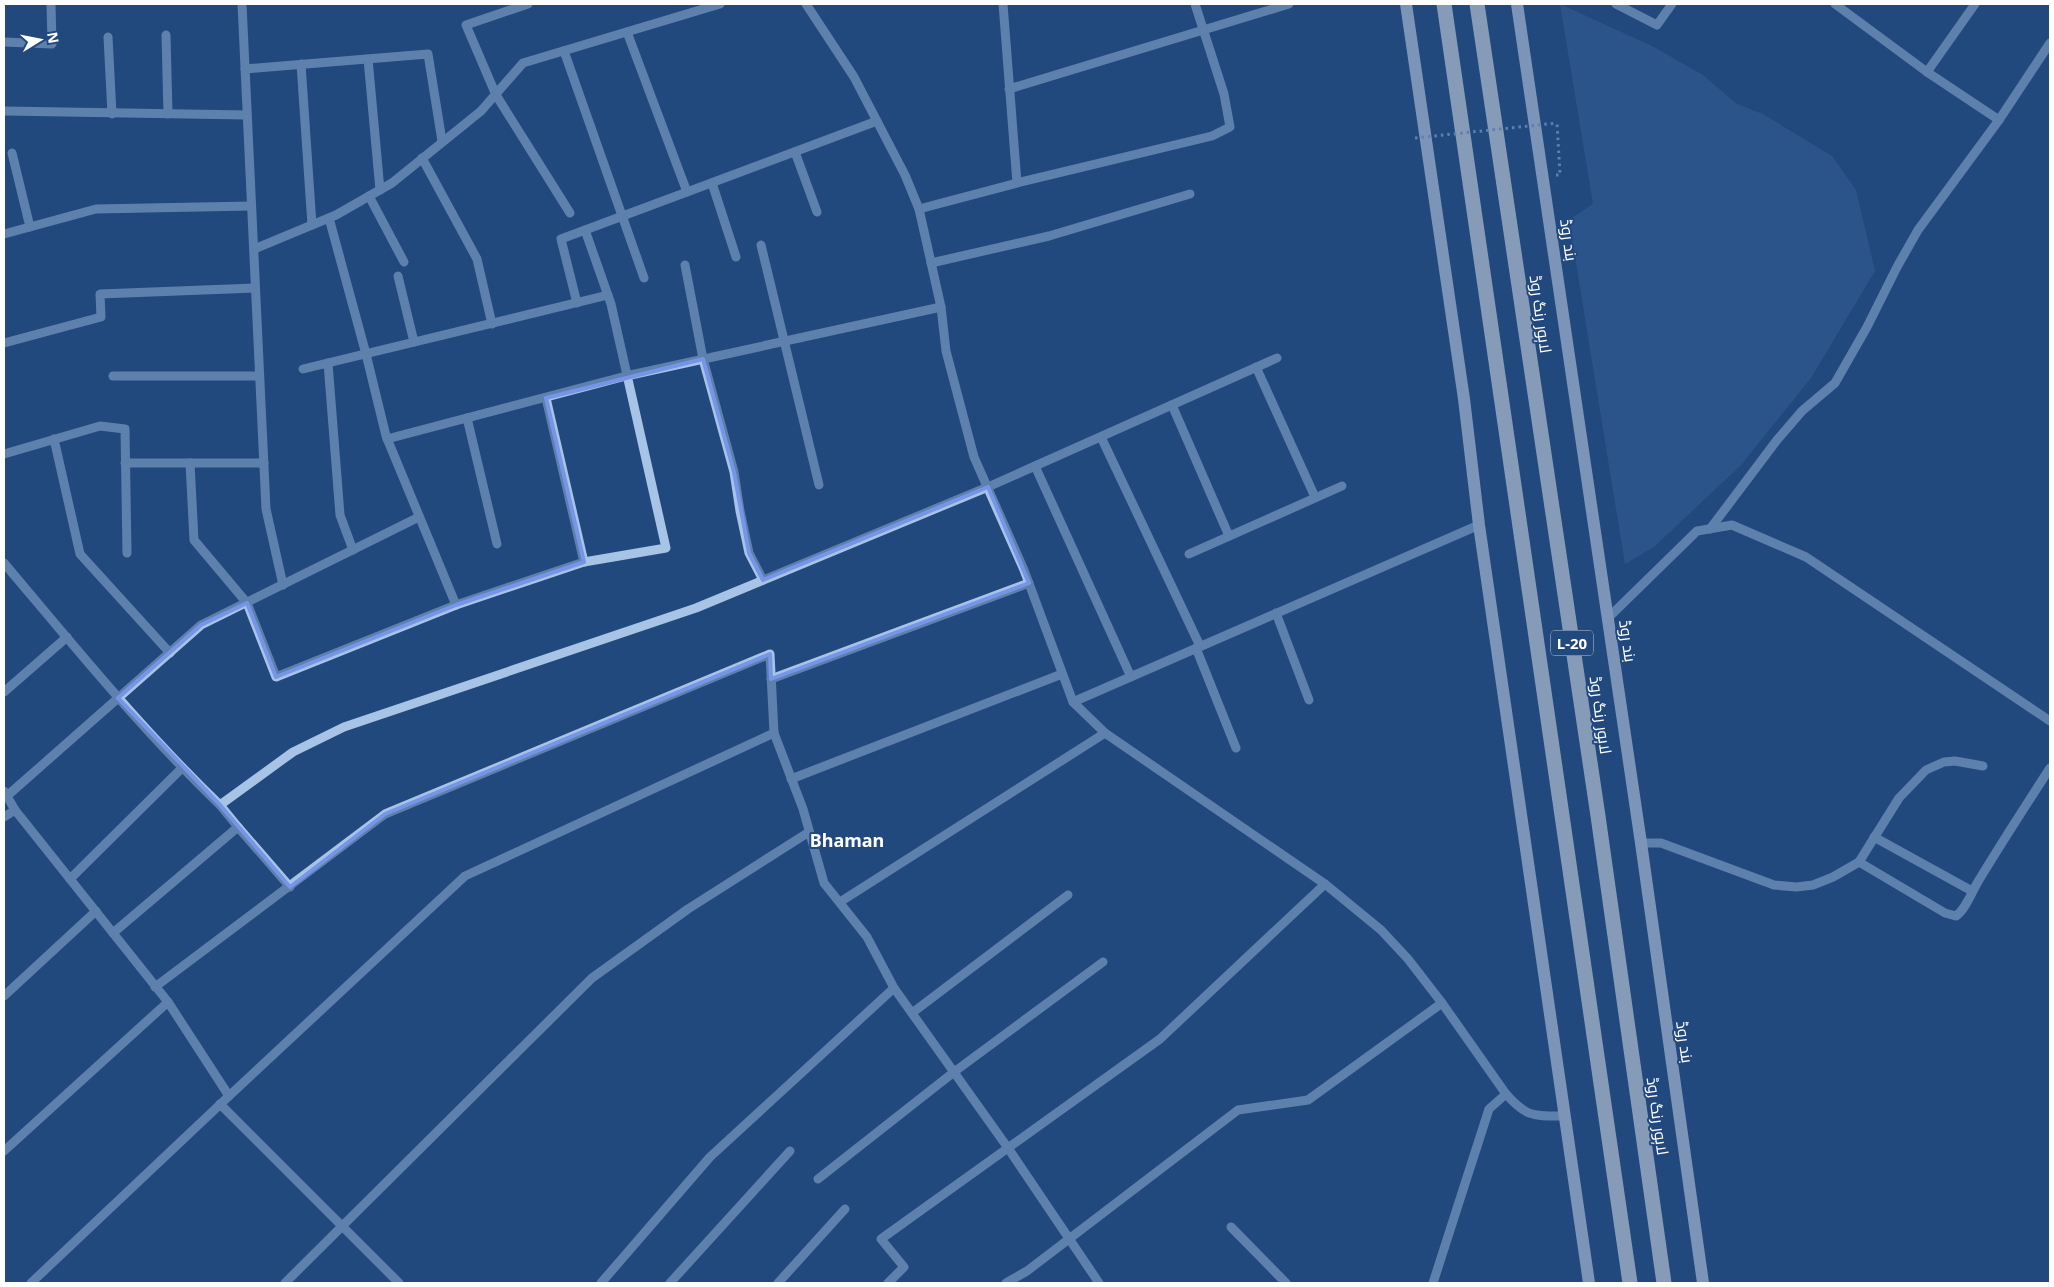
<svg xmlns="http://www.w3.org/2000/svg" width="2054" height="1287" font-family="'Noto Sans',Cairo,sans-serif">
	<rect width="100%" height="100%" fill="#22497e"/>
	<polygon fill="#35629c" points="1560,4 1652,46 1703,75 1737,104 1763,114 1832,156 1856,190 1875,271 1811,378 1741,465 1654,547 1625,564 1569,220 1593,204"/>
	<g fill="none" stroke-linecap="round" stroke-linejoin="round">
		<polyline stroke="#a7c3e6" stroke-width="3" stroke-dasharray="2.5 4" stroke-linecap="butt" points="1556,175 1560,175 1557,123"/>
		<g stroke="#a7c3e6" stroke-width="9">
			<polyline points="242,4 266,509 283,585"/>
			<polyline points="528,4 466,25 496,95 570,213"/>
			<polyline points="806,4 854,77 905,175 919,209 941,307 946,351 974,457 1024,570 1073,702 1105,733 1325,884 1381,930 1408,959 1442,1003 1506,1094 1489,1109 1433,1283"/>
			<polyline points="1616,4 1657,25 1672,4"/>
			<polyline points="1835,4 1927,72 1999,120"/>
			<polyline points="627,32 687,192"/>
			<polyline points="166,35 168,114"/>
			<polyline points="108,37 112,114"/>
			<polyline points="4,42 52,44 51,4"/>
			<polyline points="564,51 644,278"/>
			<polyline points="368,59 380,190"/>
			<polyline points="301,64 312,225"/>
			<polyline points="245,69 428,54 442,141"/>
			<polyline points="1927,72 1975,4"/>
			<polyline points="1009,89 1289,4"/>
			<polyline points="4,111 247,115"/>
			<polyline points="795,152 817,212"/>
			<polyline points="12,153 30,227"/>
			<polyline points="422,158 477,259 492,324"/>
			<polyline points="712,183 736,257"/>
			<polyline points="1017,183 1212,136 1230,127 1224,94 1195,4"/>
			<polyline points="369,196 404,262"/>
			<polyline points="919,209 1017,183 1003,4"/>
			<polyline points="329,218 366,354 386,436 456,605"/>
			<polyline points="4,234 96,209 251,206"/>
			<polyline points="761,245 819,485"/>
			<polyline points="254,249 336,215 392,183 481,111 523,63 720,4"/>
			<polyline points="931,263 1049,236 1190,194"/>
			<polyline points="685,265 703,359 734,472 740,511 749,553 763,580"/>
			<polyline points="398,276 414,342"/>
			<polyline points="577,303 561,239 877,121"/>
			<polyline points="4,343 101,317 100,294 255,288"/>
			<polyline points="328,363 340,515 353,550"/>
			<polyline points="1256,367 1315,497"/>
			<polyline points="303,369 608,295"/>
			<polyline points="113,376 259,376"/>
			<polyline points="546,398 584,562"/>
			<polyline points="1172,405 1229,536"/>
			<polyline points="467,418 497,544"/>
			<polyline points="1101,437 1200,646"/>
			<polyline points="54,439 80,554 170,653"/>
			<polyline points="387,439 626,376 941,307"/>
			<polyline points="4,454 100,426 125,429 127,553"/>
			<polyline points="125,463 264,463"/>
			<polyline points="190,463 194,540 247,603 276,677 456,605 584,562 666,548 611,304 585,230"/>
			<polyline points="1035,466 1131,677"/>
			<polyline points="1710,529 1777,440 1802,411 1835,383 1867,327 1897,267 1918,230 1999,120 2050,43"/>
			<polyline points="1189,554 1342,486"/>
			<path d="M4,563c70,83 138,167 216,242"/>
			<polyline points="1276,613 1309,700"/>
			<polyline points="1608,618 1697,531 1732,525 1806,557 2050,721"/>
			<polyline points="1196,648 1236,748"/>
			<polyline points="771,679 1029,583"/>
			<polyline points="4,692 67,637"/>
			<polyline points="1073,702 1479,525"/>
			<polyline points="791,779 1062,674"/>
			<polyline points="4,791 15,810 168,1002 229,1096"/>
			<polyline points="7,796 201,625 419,517"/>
			<polyline points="4,817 15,810"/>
			<polyline points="238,827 290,887"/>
			<polyline points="1874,837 1972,891"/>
			<polyline points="1641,843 1661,843 1774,885 1796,887 1813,885 1833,877 1859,862 1899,798 1926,770 1944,762 1955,761 1983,766"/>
			<path d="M1859,862l86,51 11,3c10,-7 16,-25 23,-36 23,-38 47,-75 71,-112"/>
			<polyline points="70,879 182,768"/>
			<polyline points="840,902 1105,733"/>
			<polyline points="113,933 238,827 220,805 293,752 344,727 696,608 988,487 1277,358"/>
			<polyline points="155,987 385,814 770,654 774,733 803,809 824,883 867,937 894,988 710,1157 601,1283"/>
			<polyline points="894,988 1008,1148 1099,1283"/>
			<polyline points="4,996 96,911"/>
			<polyline points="912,1013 1068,895"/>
			<path d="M1506,1094c21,24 29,22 59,22"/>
			<polyline points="220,1104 399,1283"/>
			<polyline points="4,1151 168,1002"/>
			<polyline points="818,1179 954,1072 1103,962"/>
			<polyline points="1231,1227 1286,1283"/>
			<polyline points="31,1283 229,1096 465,876 774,733"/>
			<polyline points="285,1283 592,978 688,909 809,832"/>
			<polyline points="670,1283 790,1151"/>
			<polyline points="778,1283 845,1209"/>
			<polyline points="888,1283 904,1267 881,1239 1160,1039 1325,884"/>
			<polyline points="1006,1283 1027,1271 1238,1110 1308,1100 1442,1003"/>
		</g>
		<g stroke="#e8f0fd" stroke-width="12">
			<polyline points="1406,4 1464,399 1479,525 1589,1283"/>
			<polyline points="1517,4 1641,843 1703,1283"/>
		</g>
		<g stroke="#fff" stroke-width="15">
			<polyline points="1444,4 1630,1283"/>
			<polyline points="1477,4 1598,816 1664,1283"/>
		</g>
		<polyline stroke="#a7c3e6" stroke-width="3" stroke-dasharray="2.5 4" stroke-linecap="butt" points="1415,138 1557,123"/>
	</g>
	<path d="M0 0H2054V1287H0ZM703,359l31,113 15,81 14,27 225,-93 41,96 -258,96 -1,-25 -385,160 -95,73 -70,-82 -102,-107 83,-73 46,-22 29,74 180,-72 128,-43 -38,-164z" fill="#22497e" fill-opacity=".55" fill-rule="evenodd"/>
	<path fill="none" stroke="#7795e8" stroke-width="4" stroke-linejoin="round" d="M703,359l31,113 15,81 14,27 225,-93 41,96 -258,96 -1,-25 -385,160 -95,73 -70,-82 -102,-107 83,-73 46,-22 29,74 180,-72 128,-43 -38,-164z"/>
	<g text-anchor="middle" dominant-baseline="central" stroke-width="4" stroke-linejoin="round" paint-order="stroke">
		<rect fill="#22497e" stroke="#bdc8d8" stroke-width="1" x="1551" y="630.5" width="42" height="25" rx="4"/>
		<g font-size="15" font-weight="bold" fill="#fff">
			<text x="1572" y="643">L-20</text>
		</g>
		<g font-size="16" fill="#fff" stroke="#22497e">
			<text transform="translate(1569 240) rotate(82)">بند روڈ</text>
			<text transform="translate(1541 314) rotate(82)">لاہور رنگ روڈ</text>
			<text transform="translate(1628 641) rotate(82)">بند روڈ</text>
			<text transform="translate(1601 715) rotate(82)">لاہور رنگ روڈ</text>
			<text transform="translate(1685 1042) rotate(82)">بند روڈ</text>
			<text transform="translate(1658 1116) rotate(82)">لاہور رنگ روڈ</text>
		</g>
		<g font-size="18" font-weight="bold" fill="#fff" stroke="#22497e">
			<text x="847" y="840">Bhaman</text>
		</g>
	</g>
	<rect width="2054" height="1287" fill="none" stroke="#ffffff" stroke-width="10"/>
	<g transform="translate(40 40) rotate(80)" stroke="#22497e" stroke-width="4" paint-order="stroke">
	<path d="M0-4L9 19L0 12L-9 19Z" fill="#ffffff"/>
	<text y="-8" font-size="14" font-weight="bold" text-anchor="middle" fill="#ffffff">N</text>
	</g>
</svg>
